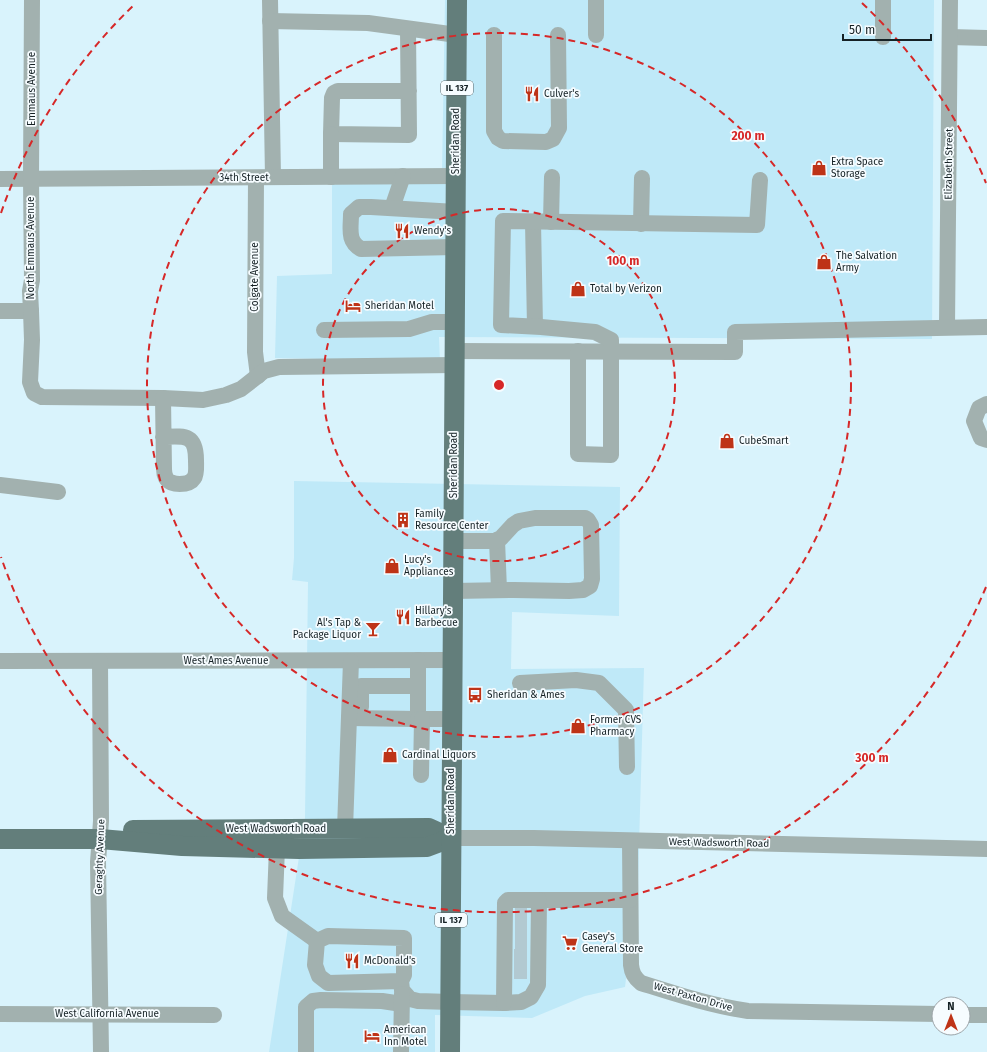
<svg xmlns="http://www.w3.org/2000/svg" width="987" height="1052" font-family="'Fira Sans',sans-serif">
	<rect width="100%" height="100%" fill="#d9f3fc"/>
	<g fill="#bfe9f8">
		<polygon points="445,0 934,0 932,339 439,337 440,361 275,358 277,276 332,274 332,170 442,171"/>
		<polygon points="294,481 620,487 619,616 512,612 511,669 644,668 638,882 625,987 585,996 532,1018 435,1015 435,1052 269,1052 305,818 308,582 292,580 294,558"/>
	</g>
	<g fill="none" stroke-linecap="round" stroke-linejoin="round">
		<g stroke="#b2c9d1" stroke-width="16" stroke-dasharray="16 8" stroke-linecap="butt">
			<polyline points="515,915 527,915"/>
			<polyline points="515,929 527,929"/>
			<polyline points="515,943 527,943"/>
			<polyline points="514,957 527,957"/>
			<polyline points="514,971 527,971"/>
		</g>
		<g stroke="#a2b1af" stroke-width="16">
			<polyline points="270,0 273,177"/>
			<polyline points="596,0 596,35"/>
			<polyline points="270,21 368,23 457,35"/>
			<polyline points="408,29 409,135 331,134 332,98 334,93 338,91 409,91"/>
			<polyline points="494,35 494,131 498,138 503,141 546,142 553,139 559,128 558,35"/>
			<polyline points="883,37 883,0"/>
			<polyline points="950,37 987,38"/>
			<polyline points="331,134 331,177"/>
			<polyline points="256,178 255,352 258,376"/>
			<polyline points="0,179 456,176"/>
			<polyline points="392,208 403,176"/>
			<polyline points="533,222 535,326"/>
			<polyline points="551,222 552,177"/>
			<polyline points="641,224 642,178"/>
			<path d="M455,247l-94,2c-14,-8 -10,-20 -10,-35l8,-7h12l85,5"/>
			<polyline points="0,311 31,311 30,291 32,280 31,178 32,0"/>
			<polyline points="31,311 32,340 30,382 34,393 42,397 163,398 203,400 226,395 241,389 264,371 279,367 455,365"/>
			<polyline points="947,327 950,0"/>
			<polyline points="324,330 409,329 432,322 455,322"/>
			<polyline points="455,351 735,352 735,332 987,327"/>
			<polyline points="578,351 578,454 611,455 611,340 595,332 541,327 501,325 503,221 757,225 760,180"/>
			<path d="M163,398l1,71c0,3 1,7 2,9 4,8 23,8 28,0 3,-4 2,-12 2,-18 0,-26 -11,-24 -33,-23"/>
			<polyline points="987,404 979,408 974,421 981,438 987,440"/>
			<polyline points="0,485 58,492"/>
			<polyline points="497,540 499,590"/>
			<polyline points="453,591 514,590 569,591 583,590 590,586 592,579 591,525 588,520 585,518 535,518 519,521 513,525 501,538 495,541 453,541"/>
			<polyline points="0,661 452,660"/>
			<polyline points="100,661 101,821 98,862 101,1052"/>
			<polyline points="520,683 576,680 599,683 626,710 627,767"/>
			<polyline points="361,707 361,686 418,686"/>
			<polyline points="349,718 418,719 418,660"/>
			<polyline points="418,719 452,719"/>
			<polyline points="421,775 422,719"/>
			<polyline points="345,829 351,661"/>
			<polyline points="451,838 534,838 987,849"/>
			<path d="M630,841l1,124c1,8 3,12 10,18 35,11 71,23 107,28l191,3"/>
			<polyline points="277,848 275,898 282,916 317,941"/>
			<polyline points="401,981 328,983 319,976 315,965 317,941 328,936 404,938 404,975 401,981 402,990 410,999 418,1001 450,1002 504,1003 521,1002 531,997 538,985 539,900 630,900"/>
			<polyline points="504,1003 505,903 508,900 539,900"/>
			<polyline points="0,1014 214,1015"/>
			<polyline points="963,1015 987,1015"/>
			<polyline points="306,1052 306,1007 313,1001 321,1000 382,1001 402,1004"/>
			<polyline points="401,1052 402,994"/>
		</g>
		<g stroke="#637e7b" stroke-width="20">
			<polyline points="133,830 429,828 451,838"/>
			<polyline points="0,839 100,839 182,846 299,849 427,847 451,838"/>
			<polyline points="450,1052 457,0"/>
		</g>
	</g>
	<g fill="none" stroke="#d62828" stroke-width="2" stroke-dasharray="7 5">
		<circle cx="499" cy="385" r="176"/>
		<circle cx="499" cy="385" r="352"/>
		<path d="M986 587A527 527 0 0 1 1 557M1 213A527 527 0 0 1 136 3M862 3A527 527 0 0 1 986 183"/>
	</g>
	<defs>
		<symbol id="restaurant-bare" viewBox="-9 -9 18 18"><path d="M-5-6h1v4h1v-4h1v4h1v-4h1v5L-1.5 .5V6h-2V.5L-5-1ZM5-6V6H3V1.5H1.5Q1.5-4 5-6Z" fill="#be3317" stroke="#f6fcff" stroke-width="2.5" paint-order="stroke"/></symbol>
		<symbol id="shop-bare" viewBox="-9 -9 18 18"><path d="M-5-2.5h2.3a2.7 3.5 0 0 1 5.4 0H5L5.5 6h-11ZM-1.5-2.5h3a1.5 2.3 0 0 0-3 0Z" fill="#be3317" stroke="#f6fcff" stroke-width="2.5" paint-order="stroke"/></symbol>
		<symbol id="hotel-bare" viewBox="-9 -9 18 18"><path d="M-6-4.5h1.5V1H6V5H4.5V3h-9V5H-6ZM-4 0a1.8 1.8 0 1 1 3.6 0ZM.5 0V-2.5h3Q6-2.5 6 0Z" fill="#be3317" stroke="#f6fcff" stroke-width="2.5" paint-order="stroke"/></symbol>
		<symbol id="building-bare" viewBox="-9 -9 18 18"><path d="M-4-6H4V6H1V3H-1V6H-4ZM-2.5-4.3h1.7v1.8h-1.7ZM.8-4.3h1.7v1.8H.8ZM-2.5-1h1.7V.8h-1.7ZM.8-1h1.7V.8H.8Z" fill="#be3317" stroke="#f6fcff" stroke-width="2.5" paint-order="stroke"/></symbol>
		<symbol id="bar-bare" viewBox="-9 -9 18 18"><path d="M-6-5H6L.8 .8V4.5H3.5V6h-7V4.5H-.8V.8Z" fill="#be3317" stroke="#f6fcff" stroke-width="2.5" paint-order="stroke"/></symbol>
		<symbol id="bus-bare" viewBox="-9 -9 18 18"><path d="M-5-6H5V4H4V6H2V4H-2V6H-4V4H-5ZM-3.5-4V0h7V-4ZM-3.5 1.2v1.5H-2V1.2ZM2 1.2v1.5H3.5V1.2Z" fill="#be3317" stroke="#f6fcff" stroke-width="2.5" paint-order="stroke"/></symbol>
		<symbol id="supermarket-bare" viewBox="-9 -9 18 18"><path d="M-6-5.5h2.5l.6 2H6L4.5 2H-2.5L-4.4-4H-6ZM-1.5 3.2a1.3 1.3 0 1 0 .1 0ZM3 3.2a1.3 1.3 0 1 0 .1 0Z" fill="#be3317" stroke="#f6fcff" stroke-width="2.5" paint-order="stroke"/></symbol>
	</defs>
	<g fill-rule="evenodd">
		<use href="#restaurant-bare" x="521" y="83" width="22" height="22"/>
		<use href="#shop-bare" x="808" y="157" width="22" height="22"/>
		<use href="#restaurant-bare" x="391" y="220" width="22" height="22"/>
		<use href="#shop-bare" x="813" y="251" width="22" height="22"/>
		<use href="#shop-bare" x="567" y="278" width="22" height="22"/>
		<use href="#hotel-bare" x="342" y="295" width="22" height="22"/>
		<use href="#shop-bare" x="716" y="430" width="22" height="22"/>
		<use href="#building-bare" x="392" y="509" width="22" height="22"/>
		<use href="#shop-bare" x="381" y="555" width="22" height="22"/>
		<use href="#restaurant-bare" x="392" y="606" width="22" height="22"/>
		<use href="#bar-bare" x="362" y="618" width="22" height="22"/>
		<use href="#bus-bare" x="464" y="684" width="22" height="22"/>
		<use href="#shop-bare" x="567" y="715" width="22" height="22"/>
		<use href="#shop-bare" x="379" y="744" width="22" height="22"/>
		<use href="#supermarket-bare" x="559" y="932" width="22" height="22"/>
		<use href="#restaurant-bare" x="341" y="950" width="22" height="22"/>
		<use href="#hotel-bare" x="361" y="1025" width="22" height="22"/>
	</g>
	<g text-anchor="middle" dominant-baseline="central" stroke-width="3.5" stroke-linejoin="round" paint-order="stroke">
		<g fill="#f6fcff" stroke="#586366" stroke-width="1">
			<rect x="441" y="81" width="32" height="14" rx="3"/>
			<rect x="435" y="913" width="32" height="14" rx="3"/>
		</g>
		<g font-size="9" font-weight="bold" fill="#152125">
			<text x="457" y="88">IL 137</text>
			<text x="451" y="920">IL 137</text>
		</g>
		<g font-size="10" fill="#152125" stroke="#f6fcff">
			<text transform="translate(32 89) rotate(-90)">Emmaus Avenue</text>
			<text transform="translate(456 141) rotate(-90)">Sheridan Road</text>
			<text transform="translate(949 164) rotate(-89)">Elizabeth Street</text>
			<text x="244" y="178">34th Street</text>
			<text transform="translate(31 248) rotate(-90)">North Emmaus Avenue</text>
			<text transform="translate(255 277) rotate(-90)">Colgate Avenue</text>
			<text transform="translate(454 465) rotate(-90)">Sheridan Road</text>
			<text x="226" y="661">West Ames Avenue</text>
			<text transform="translate(451 801) rotate(-90)">Sheridan Road</text>
			<text x="276" y="829">West Wadsworth Road</text>
			<text transform="translate(719 843) rotate(1)">West Wadsworth Road</text>
			<text transform="translate(100 857) rotate(-88)">Geraghty Avenue</text>
			<text transform="translate(693 997) rotate(16)">West Paxton Drive</text>
			<text x="107" y="1014">West California Avenue</text>
		</g>
		<g font-size="10" fill="#152125" stroke="#f6fcff" text-anchor="start">
			<text x="544" y="94">Culver's</text>
			<text x="831" y="162">Extra Space<tspan x="831" dy="12">Storage</tspan></text>
			<text x="414" y="231">Wendy's</text>
			<text x="836" y="256">The Salvation<tspan x="836" dy="12">Army</tspan></text>
			<text x="590" y="289">Total by Verizon</text>
			<text x="365" y="306">Sheridan Motel</text>
			<text x="739" y="441">CubeSmart</text>
			<text x="415" y="514">Family<tspan x="415" dy="12">Resource Center</tspan></text>
			<text x="404" y="560">Lucy's<tspan x="404" dy="12">Appliances</tspan></text>
			<text x="415" y="611">Hillary's<tspan x="415" dy="12">Barbecue</tspan></text>
			<text x="361" y="623" text-anchor="end">Al's Tap &amp;<tspan x="361" dy="12">Package Liquor</tspan></text>
			<text x="487" y="695">Sheridan &amp; Ames</text>
			<text x="590" y="720">Former CVS<tspan x="590" dy="12">Pharmacy</tspan></text>
			<text x="402" y="755">Cardinal Liquors</text>
			<text x="582" y="937">Casey's<tspan x="582" dy="12">General Store</tspan></text>
			<text x="364" y="961">McDonald's</text>
			<text x="384" y="1030">American<tspan x="384" dy="12">Inn Motel</tspan></text>
		</g>
	</g>
	<circle cx="499" cy="385" r="6" fill="#d62828" stroke="#f6fcff" stroke-width="2"/>
	<g font-size="12" text-anchor="middle" font-weight="bold" fill="#d62828" stroke="#f6fcff" stroke-width="3.5" stroke-linejoin="round" paint-order="stroke">
		<text x="748" y="140">200 m</text>
		<text x="623" y="265">100 m</text>
		<text x="872" y="762">300 m</text>
	</g>
	<g transform="translate(951 1016)"><circle r="19" fill="#f6fcff" stroke="#9ca4a8"/>
	<path d="M0-3L7 15L0 10L-7 15Z" fill="#be3317"/>
	<text y="-6" font-size="11" font-weight="bold" text-anchor="middle" fill="#152125">N</text>
	</g>
	<path d="M843 34v6h88v-6" fill="none" stroke="#152125" stroke-width="2"/>
	<text x="849" y="34" font-size="12" fill="#152125" stroke="#f6fcff" stroke-width="3" paint-order="stroke">50 m</text>
</svg>
